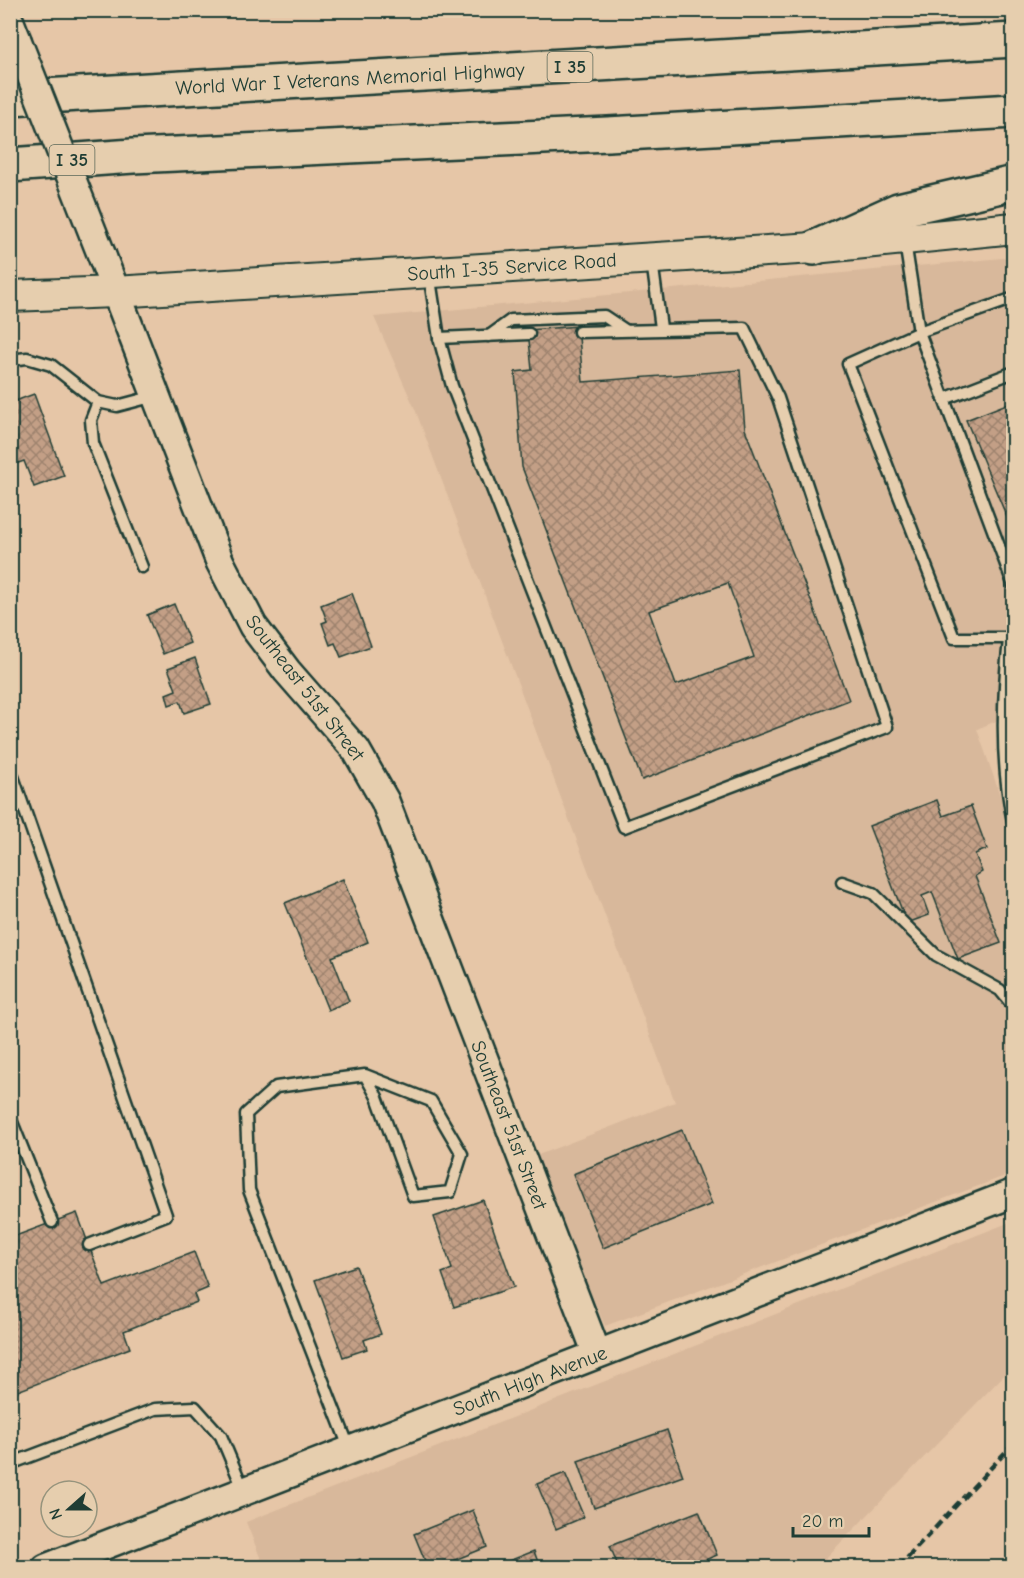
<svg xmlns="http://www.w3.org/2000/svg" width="1024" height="1578" font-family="'Comic Neue',sans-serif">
	<defs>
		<pattern id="building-cross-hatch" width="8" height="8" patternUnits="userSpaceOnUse" patternTransform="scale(1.5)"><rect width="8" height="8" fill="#c39f86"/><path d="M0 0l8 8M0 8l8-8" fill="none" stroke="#9e836e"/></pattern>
	</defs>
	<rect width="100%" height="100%" fill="#e6c6a7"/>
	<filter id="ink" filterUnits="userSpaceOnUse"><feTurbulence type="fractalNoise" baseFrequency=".0167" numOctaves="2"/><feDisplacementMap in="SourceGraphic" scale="12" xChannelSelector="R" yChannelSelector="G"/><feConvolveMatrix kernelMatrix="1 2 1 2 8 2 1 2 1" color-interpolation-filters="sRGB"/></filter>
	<g filter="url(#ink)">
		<g fill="#d8b89b">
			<polygon points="1013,257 1013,714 977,729 1013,832 1013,1173 605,1326 533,1157 675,1102 415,409 374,317"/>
			<polygon points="1013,1221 1013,1366 817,1567 264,1567 246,1522"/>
		</g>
		<g fill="url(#building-cross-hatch)" stroke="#1f3d34" stroke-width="1.5" fill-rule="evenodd">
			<path d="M578,326l5,56 157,-12 5,59 104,271 -207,80 -120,-313 -7,-95 17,-2 -4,-40zM728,583l26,74 -78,28 -27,-74z"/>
			<polygon points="34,394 64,476 34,487 24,461 10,466 10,403"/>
			<polygon points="1014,401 1014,534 966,420"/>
			<polygon points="352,593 371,646 341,657 335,643 330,645 322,623 327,621 321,605"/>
			<polygon points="174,604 190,643 163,654 147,615"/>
			<polygon points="195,658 211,704 184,713 180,701 169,705 166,694 176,690 168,668"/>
			<polygon points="937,800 943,816 971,806 987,849 975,854 982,872 975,876 1001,943 958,959 932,892 922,896 929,915 907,923 869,826"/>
			<polygon points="343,879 368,942 332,957 349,1001 328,1010 285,903"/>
			<polygon points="682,1130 712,1204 603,1248 573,1174"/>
			<polygon points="483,1200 514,1287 454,1307 442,1273 452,1269 434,1217"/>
			<polygon points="77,1213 104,1286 194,1252 208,1288 194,1294 197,1302 124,1331 130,1348 10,1394 10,1238"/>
			<polygon points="356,1266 381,1334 364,1340 367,1349 343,1357 315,1280"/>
			<polygon points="667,1430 683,1476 594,1508 578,1461"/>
			<polygon points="565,1473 584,1517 556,1529 537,1484"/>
			<polygon points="473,1510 487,1547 435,1568 428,1568 414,1534"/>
			<polygon points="699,1511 717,1555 686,1568 619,1568 610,1546"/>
			<polygon points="534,1551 540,1568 502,1568 501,1564"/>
			<polygon points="360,1559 364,1568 339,1568"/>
		</g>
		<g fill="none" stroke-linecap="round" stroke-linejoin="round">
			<defs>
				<g id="service">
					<polyline points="905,242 919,332 1014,298"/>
					<polyline points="652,261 661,328"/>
					<polyline points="429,273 439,338 452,386 624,827 887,727 778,398 744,328 579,332"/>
					<polyline points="489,336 511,320 604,316 625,330"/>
					<polyline points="439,338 529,334"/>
					<polyline points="10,360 27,358 51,365 98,402 117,406 155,396"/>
					<polyline points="944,399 1014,372"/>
					<polyline points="98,402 91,420 93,443 142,567"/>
					<polyline points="1014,586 919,332 848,364 954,638 1014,638"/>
					<path d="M1009,640c-7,61 -9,125 5,186"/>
					<polyline points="10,768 166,1215 89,1245"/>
					<polyline points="842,882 873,893 936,955 1000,990 1014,1007"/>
					<polyline points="10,1117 52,1222"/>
					<polyline points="350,1450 249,1190 246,1114 276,1087 365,1075 431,1101 462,1154 450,1192 413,1196 377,1097 365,1075"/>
					<polyline points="10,1464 155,1409 195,1407 221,1436 244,1491"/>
				</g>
				<g id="tertiary">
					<polyline points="10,22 17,40"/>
					<polyline points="102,256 220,562 253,626 287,671 356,750 385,801 597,1354"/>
					<polyline points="46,1568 1014,1193"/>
				</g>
				<polyline id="secondary" points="10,296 115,292 814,248 1014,228"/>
				<g id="motorway">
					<polyline points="10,98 1014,40"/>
					<polyline points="10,165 133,156 608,134 1014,111"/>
					<polyline points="814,248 898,210 1014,183"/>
				</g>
			</defs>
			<use href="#service" stroke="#1f3d34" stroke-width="15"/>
			<use href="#tertiary" stroke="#1f3d34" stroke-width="32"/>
			<use href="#secondary" stroke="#1f3d34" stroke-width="34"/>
			<use href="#motorway" stroke="#1f3d34" stroke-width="38"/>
			<use href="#service" stroke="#e6ceae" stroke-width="10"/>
			<use href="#tertiary" stroke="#e6ceae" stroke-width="27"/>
			<use href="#secondary" stroke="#e6ceae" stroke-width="30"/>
			<use href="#motorway" stroke="#e6ceae" stroke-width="33"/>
			<polyline stroke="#1f3d34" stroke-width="4.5" stroke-dasharray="9 4.5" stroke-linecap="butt" points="898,1568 1014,1443"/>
			<defs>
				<polyline id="tertiary-bridge" points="17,40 102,256"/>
			</defs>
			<use href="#tertiary-bridge" stroke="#1f3d34" stroke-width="32" stroke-linecap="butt"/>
			<use href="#tertiary-bridge" stroke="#e6ceae" stroke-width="27"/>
		</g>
	</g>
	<g text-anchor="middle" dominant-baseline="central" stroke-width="4.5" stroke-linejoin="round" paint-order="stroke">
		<g fill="#e6ceae" stroke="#5b6859" stroke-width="1.5">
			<rect x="547.5" y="52" width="45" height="30" rx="4.5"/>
			<rect x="49.5" y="145" width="45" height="30" rx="4.5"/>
		</g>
		<g font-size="18" font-weight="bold" fill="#1f3d34">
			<text x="570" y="67">I 35</text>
			<text x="72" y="160">I 35</text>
		</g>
		<g font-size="20" fill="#1f3d34" stroke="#e6ceae">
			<text transform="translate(350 79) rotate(-3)">World War I Veterans Memorial Highway</text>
			<text transform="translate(512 267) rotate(-4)">South I-35 Service Road</text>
			<text transform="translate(305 688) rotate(52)">Southeast 51st Street</text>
			<text transform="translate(509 1125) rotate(69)">Southeast 51st Street</text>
			<text transform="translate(530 1381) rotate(-21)">South High Avenue</text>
		</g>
	</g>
	<rect width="1024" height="1578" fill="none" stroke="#e6ceae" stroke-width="36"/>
	<rect x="18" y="18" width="988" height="1542" fill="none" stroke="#1f3d34" stroke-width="2" filter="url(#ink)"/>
	<g transform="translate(69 1509) rotate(249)"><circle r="28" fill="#e6ceae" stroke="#96947d" stroke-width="1.5"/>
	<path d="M0-4.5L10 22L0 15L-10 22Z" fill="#1f3d34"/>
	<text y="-9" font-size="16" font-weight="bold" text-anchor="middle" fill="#1f3d34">N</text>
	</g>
	<path d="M793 1527v9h76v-9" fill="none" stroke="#1f3d34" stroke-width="3"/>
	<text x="802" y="1527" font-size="18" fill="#1f3d34" stroke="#e6ceae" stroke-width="4.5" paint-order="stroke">20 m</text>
</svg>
